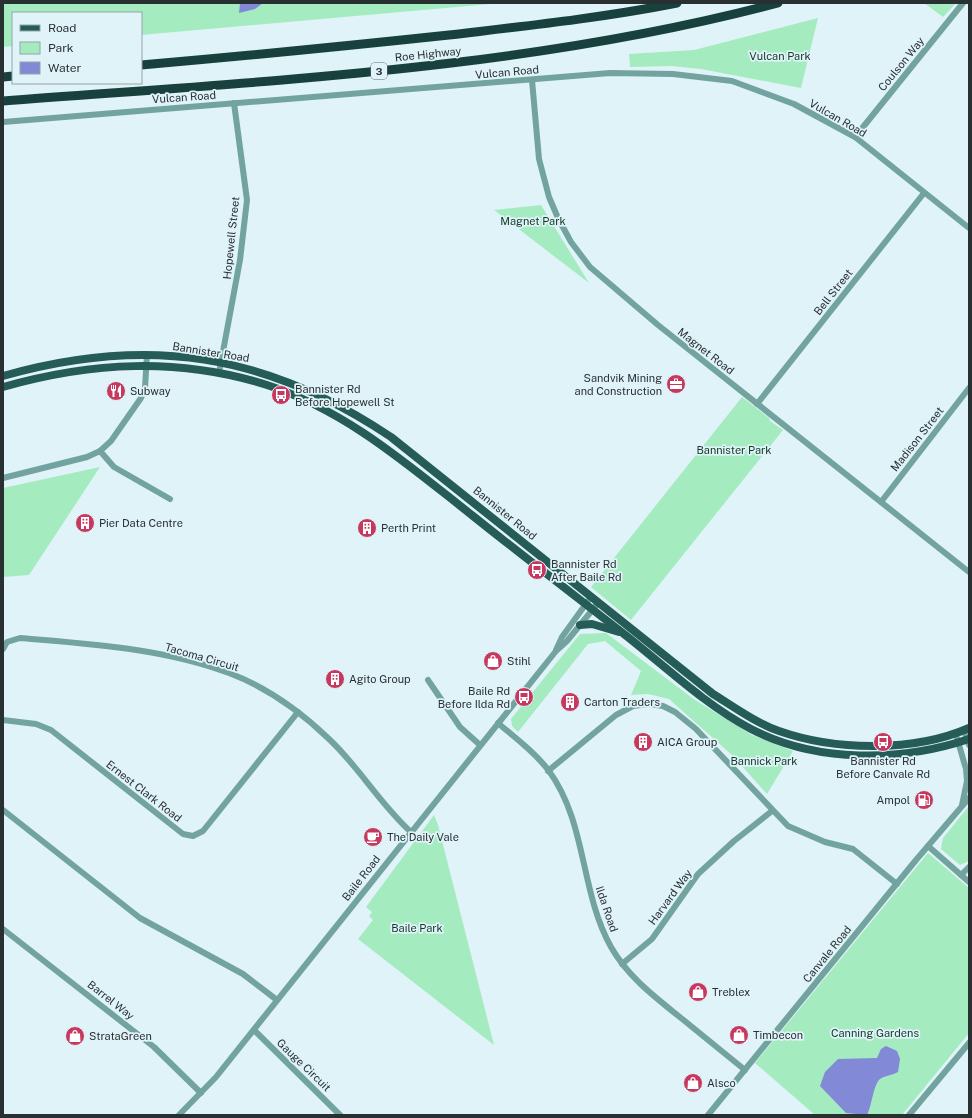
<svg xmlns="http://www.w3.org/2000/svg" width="972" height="1118" font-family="'Public Sans',sans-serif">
	<rect width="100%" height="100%" fill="#dff3f9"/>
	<g fill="#a5ebc0">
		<polygon points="3,3 502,3 141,35 141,13 13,13 13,46 3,47"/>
		<polygon points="924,3 956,3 943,17"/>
		<polygon points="818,18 801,88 701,69 671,66 630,67 629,54 694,50"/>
		<polygon points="541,205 589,283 494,210"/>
		<polygon points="742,397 769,418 770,421 783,430 631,620 591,587"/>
		<polygon points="100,467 29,575 3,577 3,488"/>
		<polygon points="606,633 695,700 752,735 793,751 767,794 733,756 669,699 648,694 631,695 641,671 605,641 588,644 518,732 512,726 511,719 580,634"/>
		<polygon points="969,806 969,861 960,865 941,849 943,838"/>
		<polygon points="434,815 438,825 494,1045 358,939 373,920 369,916 372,912 366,907"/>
		<polygon points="928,853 969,888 969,1033 902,1115 815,1115 755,1063"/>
	</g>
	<g fill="#8289d6">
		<polygon points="240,3 263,3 255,9 239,13"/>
		<path d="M886,1046l11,5 3,8 -2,13c-5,3 -14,4 -18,7 -7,6 -8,27 -13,36l-21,-2 -26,-27 5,-14 13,-13 39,-1 4,-9z"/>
	</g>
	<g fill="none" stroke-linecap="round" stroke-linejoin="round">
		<g stroke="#73a39e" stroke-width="6">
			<polyline points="532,80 539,159 549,197 558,218 571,242 590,267 658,325 969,572"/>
			<polyline points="3,122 610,73 673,74 732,81 794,104 855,137 969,228"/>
			<polyline points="855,137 963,3"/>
			<polyline points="219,373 240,260 247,200 234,103"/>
			<polyline points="757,404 924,193"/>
			<polyline points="100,451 114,467 170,499"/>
			<polyline points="3,478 87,457 100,451 111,441 141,398 145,388 147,354"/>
			<polyline points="881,502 969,388"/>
			<path d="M3,649l4,-7 13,-4c69,6 143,10 209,35 37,14 71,38 100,66 30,28 51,65 82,93"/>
			<polyline points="556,650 562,637 588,601"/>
			<polyline points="428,680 460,727 480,745"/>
			<polyline points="3,720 36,724 51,730 183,834 193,836 203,831 298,712"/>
			<path d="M498,723c17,15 37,29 51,48 38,52 31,121 62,176 17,30 44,50 70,71 21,17 42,34 64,52"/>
			<polyline points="964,730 969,745"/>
			<polyline points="957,738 966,769 967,781 962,805"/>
			<polyline points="548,771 616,715 633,706 649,704 663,706 675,712 696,729 788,826 825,842 853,849 897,884"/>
			<polyline points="3,810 140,918 243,974 277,1000"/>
			<polyline points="928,846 969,882"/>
			<polyline points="961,875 969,867"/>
			<polyline points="3,929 154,1047 201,1093"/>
			<polyline points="622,964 652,939 698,874 734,841 772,811"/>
			<polyline points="254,1030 340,1115"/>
			<polyline points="179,1115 216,1077 556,651 567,641 598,603"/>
			<polyline points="708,1115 916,860 969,798"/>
			<polyline points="909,1115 969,1043"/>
		</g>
		<g stroke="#255c57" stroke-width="8">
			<path d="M3,376c144,-41 263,-23 388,61l322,257c21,13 43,29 66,37 57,20 135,21 190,-3"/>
			<path d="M3,387c88,-25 175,-30 264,-2 80,26 141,80 206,131 50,40 101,79 151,118 41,32 80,70 127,95 66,34 149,33 218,10"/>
			<polyline points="580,625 592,624 619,632"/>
		</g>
		<g stroke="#18413e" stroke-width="9">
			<path d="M141,65c103,-9 205,-19 308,-30 76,-9 152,-17 228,-32"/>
			<polyline points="3,77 13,76"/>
			<path d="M3,101c260,-20 522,-31 775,-98"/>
		</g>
	</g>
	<defs>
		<symbol id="office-disc" viewBox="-11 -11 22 22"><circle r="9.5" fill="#c7385e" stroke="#dff3f9"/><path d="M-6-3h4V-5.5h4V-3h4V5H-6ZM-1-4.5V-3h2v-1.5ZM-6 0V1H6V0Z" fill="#fff"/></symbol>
		<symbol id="restaurant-disc" viewBox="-11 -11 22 22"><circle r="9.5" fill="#c7385e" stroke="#dff3f9"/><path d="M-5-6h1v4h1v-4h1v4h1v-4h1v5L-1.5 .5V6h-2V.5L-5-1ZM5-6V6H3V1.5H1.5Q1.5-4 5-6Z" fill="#fff"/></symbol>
		<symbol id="bus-disc" viewBox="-11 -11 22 22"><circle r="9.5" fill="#c7385e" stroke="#dff3f9"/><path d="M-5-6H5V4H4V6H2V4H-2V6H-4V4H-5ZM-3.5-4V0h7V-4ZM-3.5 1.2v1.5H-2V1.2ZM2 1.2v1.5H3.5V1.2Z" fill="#fff"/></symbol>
		<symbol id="building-disc" viewBox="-11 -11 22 22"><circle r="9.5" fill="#c7385e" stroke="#dff3f9"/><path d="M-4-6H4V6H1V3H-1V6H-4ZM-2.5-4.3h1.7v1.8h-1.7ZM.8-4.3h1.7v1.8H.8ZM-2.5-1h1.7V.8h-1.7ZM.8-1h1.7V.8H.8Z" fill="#fff"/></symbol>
		<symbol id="shop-disc" viewBox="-11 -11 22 22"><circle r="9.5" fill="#c7385e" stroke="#dff3f9"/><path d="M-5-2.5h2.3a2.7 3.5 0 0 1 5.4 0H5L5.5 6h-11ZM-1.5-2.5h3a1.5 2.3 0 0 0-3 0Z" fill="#fff"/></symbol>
		<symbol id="fuel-disc" viewBox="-11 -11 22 22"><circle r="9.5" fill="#c7385e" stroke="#dff3f9"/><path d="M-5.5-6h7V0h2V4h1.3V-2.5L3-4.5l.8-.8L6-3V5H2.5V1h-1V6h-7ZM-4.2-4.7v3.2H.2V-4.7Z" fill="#fff"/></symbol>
		<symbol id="cafe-disc" viewBox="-11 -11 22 22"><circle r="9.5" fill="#c7385e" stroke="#dff3f9"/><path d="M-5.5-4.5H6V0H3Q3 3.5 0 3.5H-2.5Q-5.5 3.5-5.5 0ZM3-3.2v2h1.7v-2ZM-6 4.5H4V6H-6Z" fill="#fff"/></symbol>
	</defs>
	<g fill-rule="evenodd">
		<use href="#office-disc" x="665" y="373" width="22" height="22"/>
		<use href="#restaurant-disc" x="105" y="380" width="22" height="22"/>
		<use href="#bus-disc" x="270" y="384" width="22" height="22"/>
		<use href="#building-disc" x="74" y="512" width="22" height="22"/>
		<use href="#building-disc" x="356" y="517" width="22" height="22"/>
		<use href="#bus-disc" x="526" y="559" width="22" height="22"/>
		<use href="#shop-disc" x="482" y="650" width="22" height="22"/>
		<use href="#building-disc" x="324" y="668" width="22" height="22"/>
		<use href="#bus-disc" x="513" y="686" width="22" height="22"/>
		<use href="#building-disc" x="559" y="691" width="22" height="22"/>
		<use href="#building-disc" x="632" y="731" width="22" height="22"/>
		<use href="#bus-disc" x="872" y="731" width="22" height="22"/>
		<use href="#fuel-disc" x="913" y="789" width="22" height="22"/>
		<use href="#cafe-disc" x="362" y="826" width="22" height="22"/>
		<use href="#shop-disc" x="687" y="981" width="22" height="22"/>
		<use href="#shop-disc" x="728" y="1024" width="22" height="22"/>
		<use href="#shop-disc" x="64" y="1025" width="22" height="22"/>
		<use href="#shop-disc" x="682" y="1072" width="22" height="22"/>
	</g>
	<g text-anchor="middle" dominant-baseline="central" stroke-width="3.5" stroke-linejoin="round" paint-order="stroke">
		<rect fill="#dff3f9" stroke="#606a6e" stroke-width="1" x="371" y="63" width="16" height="16" rx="3"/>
		<g font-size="10" font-weight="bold" fill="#293032">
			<text x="379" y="71">3</text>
		</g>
		<g font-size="11" fill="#293032" stroke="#dff3f9">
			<text transform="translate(428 54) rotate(-6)">Roe Highway</text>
			<text transform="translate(901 64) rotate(-51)">Coulson Way</text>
			<text transform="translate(507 72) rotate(-5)">Vulcan Road</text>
			<text transform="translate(184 97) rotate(-4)">Vulcan Road</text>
			<text transform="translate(838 118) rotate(30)">Vulcan Road</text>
			<text transform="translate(231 238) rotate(-84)">Hopewell Street</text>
			<text transform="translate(833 292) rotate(-52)">Bell Street</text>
			<text transform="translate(706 351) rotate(38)">Magnet Road</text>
			<text transform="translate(211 352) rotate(9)">Bannister Road</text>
			<text transform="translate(917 439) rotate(-52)">Madison Street</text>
			<text transform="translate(505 513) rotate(39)">Bannister Road</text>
			<text transform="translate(202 657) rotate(16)">Tacoma Circuit</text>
			<text transform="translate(144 791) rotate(38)">Ernest Clark Road</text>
			<text transform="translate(361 878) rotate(-52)">Baile Road</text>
			<text transform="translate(670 897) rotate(-54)">Harvard Way</text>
			<text transform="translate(607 909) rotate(71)">Ilda Road</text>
			<text transform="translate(827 954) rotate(-51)">Canvale Road</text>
			<text transform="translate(111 1000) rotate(38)">Barrel Way</text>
			<text transform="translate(304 1065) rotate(44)">Gauge Circuit</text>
		</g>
		<g font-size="11" fill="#113824" stroke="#dff3f9">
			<text x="780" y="56">Vulcan Park</text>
			<text x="533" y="221">Magnet Park</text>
			<text x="734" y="450">Bannister Park</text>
			<text x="764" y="761">Bannick Park</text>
			<text x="417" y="928">Baile Park</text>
			<text x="875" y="1033">Canning Gardens</text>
		</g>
		<g font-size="11" fill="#293032" stroke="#dff3f9" text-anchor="start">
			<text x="662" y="378" text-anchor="end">Sandvik Mining<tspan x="662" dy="13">and Construction</tspan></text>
			<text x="295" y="389">Bannister Rd<tspan x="295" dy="13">Before Hopewell St</tspan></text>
			<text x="130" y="391">Subway</text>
			<text x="99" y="523">Pier Data Centre</text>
			<text x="381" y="528">Perth Print</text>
			<text x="551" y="564">Bannister Rd<tspan x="551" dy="13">After Baile Rd</tspan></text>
			<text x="507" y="661">Stihl</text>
			<text x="349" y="679">Agito Group</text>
			<text x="510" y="691" text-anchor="end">Baile Rd<tspan x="510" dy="13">Before Ilda Rd</tspan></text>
			<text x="584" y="702">Carton Traders</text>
			<text x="657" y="742">AICA Group</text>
			<text x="883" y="761" text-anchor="middle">Bannister Rd<tspan x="883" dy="13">Before Canvale Rd</tspan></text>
			<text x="910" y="800" text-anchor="end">Ampol</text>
			<text x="387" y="837">The Daily Vale</text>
			<text x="712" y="992">Treblex</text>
			<text x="753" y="1035">Timbecon</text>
			<text x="89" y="1036">StrataGreen</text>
			<text x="707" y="1083">Alsco</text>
		</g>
	</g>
	<rect width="972" height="1118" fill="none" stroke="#293032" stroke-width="8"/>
	<rect x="12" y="12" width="130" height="72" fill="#dff3f9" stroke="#96a5a9"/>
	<rect x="20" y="25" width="20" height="6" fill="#255c57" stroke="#96a5a9"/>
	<text x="48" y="32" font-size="12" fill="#293032">Road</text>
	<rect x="20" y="42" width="20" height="12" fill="#a5ebc0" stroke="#96a5a9"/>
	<text x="48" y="52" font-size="12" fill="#293032">Park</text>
	<rect x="20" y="62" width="20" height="12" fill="#8289d6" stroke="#96a5a9"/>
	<text x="48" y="72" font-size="12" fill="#293032">Water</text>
</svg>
